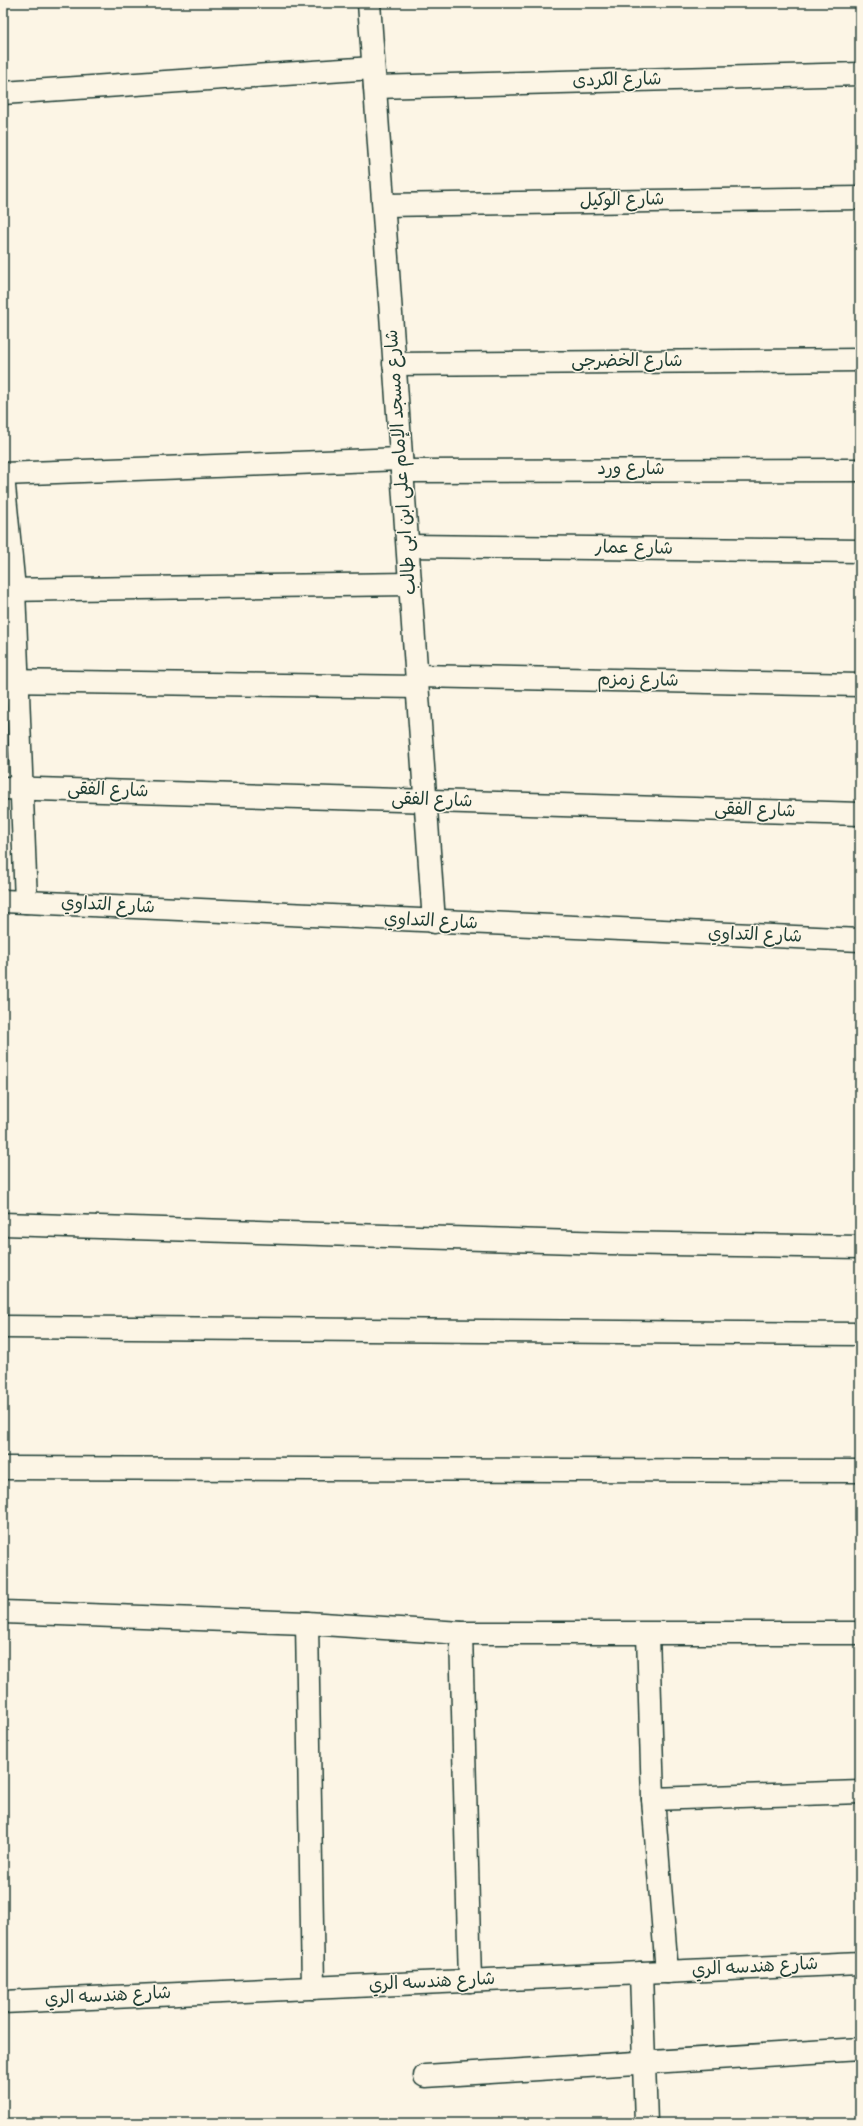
<svg xmlns="http://www.w3.org/2000/svg" width="863" height="2126" font-family="'Indie Flower','Playpen Sans Arabic',sans-serif">
	<rect width="100%" height="100%" fill="#fcf5e5"/>
	<filter id="ink" filterUnits="userSpaceOnUse"><feTurbulence type="fractalNoise" baseFrequency=".025" numOctaves="2"/><feDisplacementMap in="SourceGraphic" scale="8" xChannelSelector="R" yChannelSelector="G"/><feConvolveMatrix kernelMatrix="1 2 1 2 8 2 1 2 1" color-interpolation-filters="sRGB"/></filter>
	<g filter="url(#ink)">
		<g fill="none" stroke-linecap="round" stroke-linejoin="round">
			<defs>
				<g id="minor">
					<polyline points="369,3 434,922"/>
					<polyline points="375,87 860,74"/>
					<polyline points="3,93 373,68"/>
					<polyline points="384,205 860,198"/>
					<polyline points="394,364 860,360"/>
					<polyline points="402,471 860,470"/>
					<polyline points="3,474 401,459"/>
					<polyline points="3,476 14,589 26,902"/>
					<polyline points="408,546 860,551"/>
					<polyline points="3,590 410,584"/>
					<polyline points="417,676 860,685"/>
					<polyline points="3,681 417,687"/>
					<polyline points="3,788 860,814"/>
					<polyline points="3,901 860,940"/>
					<polyline points="3,1224 608,1243 860,1247"/>
					<polyline points="3,1327 860,1334"/>
					<polyline points="3,1468 860,1471"/>
					<polyline points="3,1612 307,1623 461,1633 860,1633"/>
					<polyline points="307,1623 313,1988"/>
					<polyline points="461,1633 470,1981"/>
					<polyline points="648,1634 653,1799 667,1972"/>
					<polyline points="653,1799 860,1792"/>
					<polyline points="641,1973 646,2123"/>
					<polyline points="3,2002 860,1963"/>
					<polyline points="425,2076 860,2049"/>
				</g>
			</defs>
			<use href="#minor" stroke="#1f3d34" stroke-width="25"/>
			<use href="#minor" stroke="#fcf5e5" stroke-width="22"/>
		</g>
	</g>
	<g text-anchor="middle" dominant-baseline="central" stroke-width="3" stroke-linejoin="round" paint-order="stroke">
		<g font-size="18" fill="#1f3d34" stroke="#fcf5e5">
			<text transform="translate(617 81) rotate(-1)">شارع الكردى</text>
			<text transform="translate(622 201) rotate(-1)">شارع الوكيل</text>
			<text x="627" y="362">شارع الخضرجى</text>
			<text transform="translate(402 462) rotate(-94)">شارع مسجد الإمام على ابن ابى طالب</text>
			<text x="631" y="470">شارع ورد</text>
			<text transform="translate(634 549) rotate(1)">شارع عمار</text>
			<text transform="translate(638 681) rotate(1)">شارع زمزم</text>
			<text transform="translate(108 791) rotate(2)">شارع الفقى</text>
			<text transform="translate(432 801) rotate(2)">شارع الفقى</text>
			<text transform="translate(755 811) rotate(2)">شارع الفقى</text>
			<text transform="translate(108 906) rotate(3)">شارع التداوي</text>
			<text transform="translate(431 922) rotate(3)">شارع التداوي</text>
			<text transform="translate(755 936) rotate(2)">شارع التداوي</text>
			<text transform="translate(755 1968) rotate(-3)">شارع هندسه الري</text>
			<text transform="translate(432 1983) rotate(-3)">شارع هندسه الري</text>
			<text transform="translate(108 1997) rotate(-3)">شارع هندسه الري</text>
		</g>
	</g>
	<rect width="863" height="2126" fill="none" stroke="#fcf5e5" stroke-width="16"/>
	<rect x="8" y="8" width="847" height="2110" fill="none" stroke="#1f3d34" stroke-width="1.5" filter="url(#ink)"/>
</svg>
